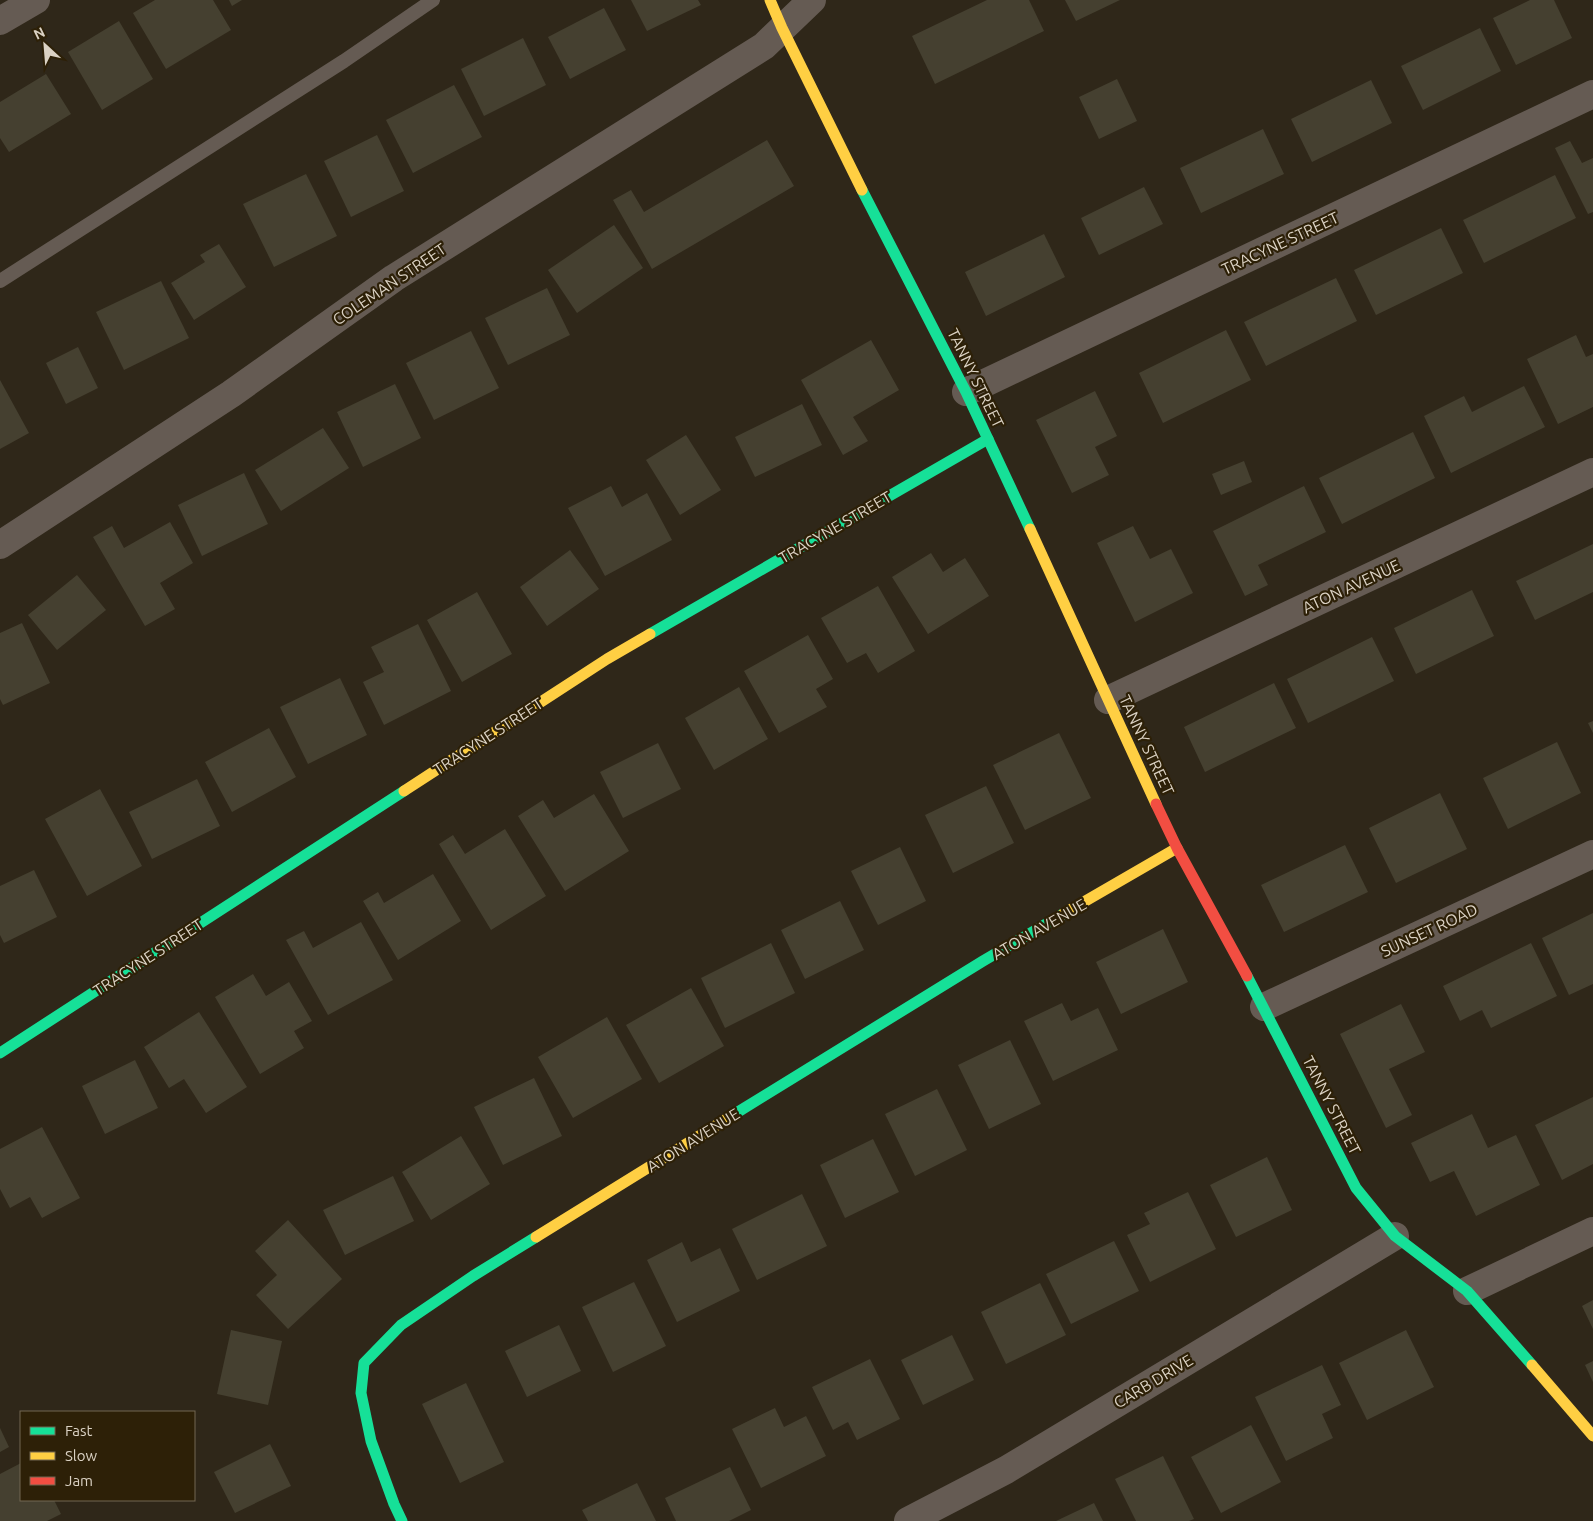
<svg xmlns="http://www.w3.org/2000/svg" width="1593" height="1521" font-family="Ubuntu,sans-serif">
	<rect width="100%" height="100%" fill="#2f2719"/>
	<g fill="#454030">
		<polygon points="155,0 213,0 231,30 166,69 133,13"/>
		<polygon points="229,0 242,0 232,6"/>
		<polygon points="631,0 698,0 701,5 647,31"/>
		<polygon points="987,0 1029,0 1044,31 935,84 912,36"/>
		<polygon points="1065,0 1120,0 1076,21"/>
		<polygon points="1530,0 1554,0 1572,38 1516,65 1493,18"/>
		<polygon points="604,8 626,50 570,79 548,37"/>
		<polygon points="119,21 153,79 102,110 68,52"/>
		<polygon points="1480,28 1501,71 1423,110 1401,66"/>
		<polygon points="523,38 546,85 484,116 461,69"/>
		<polygon points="46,74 71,114 9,152 0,138 0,102"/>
		<polygon points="1117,79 1137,121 1099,139 1079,97"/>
		<polygon points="1371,80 1392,123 1312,162 1291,119"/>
		<polygon points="454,85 482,137 413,173 386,120"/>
		<polygon points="1263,129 1284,174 1201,213 1180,168"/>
		<polygon points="377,135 404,191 351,217 324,161"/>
		<polygon points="767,140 794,186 652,269 613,200 631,190 644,212"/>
		<polygon points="1570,141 1582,163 1593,158 1593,212 1588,214 1555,148"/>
		<polygon points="306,174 337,236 274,267 243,204"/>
		<polygon points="1555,175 1576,218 1484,263 1463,220"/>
		<polygon points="1144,187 1163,224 1099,255 1081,218"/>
		<polygon points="614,225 643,268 577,313 548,270"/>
		<polygon points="1441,228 1463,273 1376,315 1354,270"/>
		<polygon points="1044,234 1065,277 986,316 965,272"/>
		<polygon points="219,244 246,287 194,320 171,283 205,262 200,255"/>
		<polygon points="1336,278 1357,321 1266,366 1244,322"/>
		<polygon points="161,281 189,338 124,370 96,312"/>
		<polygon points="547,288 570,335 508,365 485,318"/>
		<polygon points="1226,330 1251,380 1163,423 1139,373"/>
		<polygon points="471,331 499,388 434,420 406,363"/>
		<polygon points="1576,335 1586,357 1593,354 1593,407 1558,424 1527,359"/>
		<polygon points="871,340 899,390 853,417 868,441 843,455 801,380"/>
		<polygon points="78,347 98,388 66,404 46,363"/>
		<polygon points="0,380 29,433 0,449"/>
		<polygon points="395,384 421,438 363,467 337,412"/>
		<polygon points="1524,386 1545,427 1451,473 1424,416 1464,396 1472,412"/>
		<polygon points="1095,391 1117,436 1095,447 1109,475 1072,493 1036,420"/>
		<polygon points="802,404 822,445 755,477 735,437"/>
		<polygon points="323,428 349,468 281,511 255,470"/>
		<polygon points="1413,432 1435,478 1342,524 1319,478"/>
		<polygon points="686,435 721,490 680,515 646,460"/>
		<polygon points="1244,461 1252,482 1221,495 1212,474"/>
		<polygon points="244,473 268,524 202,556 178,505"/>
		<polygon points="611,486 622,507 647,493 672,540 605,576 568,508"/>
		<polygon points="1304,486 1326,532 1258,565 1268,585 1245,596 1213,531"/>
		<polygon points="170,522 193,563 160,583 175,609 145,626 93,537 112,526 124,548"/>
		<polygon points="1133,526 1150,559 1171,549 1193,593 1135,622 1097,543"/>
		<polygon points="1593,544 1593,592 1535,620 1516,581"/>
		<polygon points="570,550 599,589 547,626 520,587"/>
		<polygon points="931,553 943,572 965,558 989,596 928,634 892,577"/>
		<polygon points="77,575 106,610 57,650 28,615"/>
		<polygon points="878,586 915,651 878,673 866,653 847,663 821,618"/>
		<polygon points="1472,590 1494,636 1416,674 1394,628"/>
		<polygon points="477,592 512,654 462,682 427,620"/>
		<polygon points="22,623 50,683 3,705 0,699 0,633"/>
		<polygon points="418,624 451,691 384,725 363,682 384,672 371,647"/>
		<polygon points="808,635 833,679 816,689 827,707 779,733 744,671"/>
		<polygon points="1372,637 1394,681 1308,723 1287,679"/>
		<polygon points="340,678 367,735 308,764 280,707"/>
		<polygon points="1274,683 1296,728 1205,772 1184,727"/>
		<polygon points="739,687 768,739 714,770 685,718"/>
		<polygon points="1593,721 1593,733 1588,723"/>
		<polygon points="269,728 296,777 232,812 205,762"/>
		<polygon points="1059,733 1091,798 1025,830 993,765"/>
		<polygon points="1557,742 1581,793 1508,829 1483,778"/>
		<polygon points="658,743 681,789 623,818 600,772"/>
		<polygon points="197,779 220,826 152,859 129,812"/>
		<polygon points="986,786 1014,843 953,873 925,815"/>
		<polygon points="100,789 142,866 87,896 45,819"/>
		<polygon points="1440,793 1467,849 1396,883 1369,828"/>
		<polygon points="594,794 629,851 565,891 518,816 543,800 554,818"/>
		<polygon points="505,829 546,896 491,930 439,844 453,835 465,854"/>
		<polygon points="1345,845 1368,892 1284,932 1261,885"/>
		<polygon points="900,847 926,901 878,925 851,871"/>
		<polygon points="34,870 57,917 4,943 0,935 0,886"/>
		<polygon points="433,874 461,921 398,960 363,901 378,892 384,903"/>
		<polygon points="840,901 864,950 805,979 781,930"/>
		<polygon points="1593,913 1593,984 1569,995 1542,938"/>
		<polygon points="361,922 393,980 328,1015 286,940 304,931 313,948"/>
		<polygon points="1163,929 1188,982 1121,1014 1096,962"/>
		<polygon points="771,943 795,993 725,1028 701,978"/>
		<polygon points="1531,943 1557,996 1491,1028 1482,1010 1460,1021 1443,986"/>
		<polygon points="253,974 266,996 289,982 312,1021 294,1031 304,1048 260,1074 215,997"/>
		<polygon points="691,988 724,1046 659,1083 626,1025"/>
		<polygon points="1062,1003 1071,1021 1098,1008 1118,1050 1053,1081 1024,1021"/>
		<polygon points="1401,1004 1425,1052 1389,1069 1412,1115 1386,1128 1340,1034"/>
		<polygon points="199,1012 247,1087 206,1113 184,1079 169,1088 144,1047"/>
		<polygon points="607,1017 642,1079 573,1118 538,1057"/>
		<polygon points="1010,1040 1041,1104 989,1129 958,1065"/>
		<polygon points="135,1060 158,1108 105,1134 82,1086"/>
		<polygon points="534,1078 562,1136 503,1165 474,1107"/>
		<polygon points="937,1089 967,1150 915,1176 885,1114"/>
		<polygon points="1593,1097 1593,1164 1562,1180 1535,1125"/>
		<polygon points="1472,1114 1488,1148 1516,1135 1540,1185 1476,1216 1454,1171 1430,1182 1411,1143"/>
		<polygon points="42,1127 80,1198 42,1218 30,1197 10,1208 0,1189 0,1149"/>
		<polygon points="461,1136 490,1184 431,1220 402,1172"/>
		<polygon points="873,1139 899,1192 845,1218 820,1165"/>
		<polygon points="1267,1157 1292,1210 1236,1237 1210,1185"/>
		<polygon points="393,1176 414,1221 345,1255 323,1210"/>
		<polygon points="1188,1192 1216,1249 1150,1282 1127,1235 1150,1224 1144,1213"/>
		<polygon points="802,1194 827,1246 757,1280 732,1229"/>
		<polygon points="288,1220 342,1279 288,1329 256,1295 277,1275 255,1251"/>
		<polygon points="1114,1241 1139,1291 1071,1324 1046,1274"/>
		<polygon points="682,1242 691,1262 720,1248 740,1291 677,1322 647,1260"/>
		<polygon points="634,1282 666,1346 613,1372 582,1307"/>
		<polygon points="1040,1283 1066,1335 1006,1364 981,1312"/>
		<polygon points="1593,1300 1593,1329 1582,1306"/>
		<polygon points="559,1325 581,1371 527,1397 505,1351"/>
		<polygon points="231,1330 282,1341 268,1405 217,1394"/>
		<polygon points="1406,1330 1434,1387 1367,1420 1339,1363"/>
		<polygon points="952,1335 974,1380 923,1405 901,1360"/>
		<polygon points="870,1359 900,1419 857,1440 848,1422 833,1430 812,1387"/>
		<polygon points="1593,1361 1593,1382 1585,1365"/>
		<polygon points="1322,1365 1341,1405 1322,1414 1333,1438 1286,1461 1255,1397"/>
		<polygon points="466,1383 504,1462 460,1483 422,1404"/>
		<polygon points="775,1408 784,1427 806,1416 826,1456 761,1488 732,1429"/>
		<polygon points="1251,1425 1281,1482 1221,1513 1191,1457"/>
		<polygon points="0,1428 9,1447 0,1452"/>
		<polygon points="270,1444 291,1486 235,1513 214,1472"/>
		<polygon points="1163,1456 1194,1519 1189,1521 1136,1521 1115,1479"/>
		<polygon points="21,1463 21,1500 54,1500 61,1514 47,1521 0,1521 0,1474"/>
		<polygon points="730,1467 751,1510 729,1521 676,1521 665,1498"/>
		<polygon points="637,1483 656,1521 588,1521 582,1510"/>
		<polygon points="1094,1503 1103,1521 1056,1521"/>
	</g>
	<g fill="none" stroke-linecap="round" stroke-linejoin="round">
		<polyline stroke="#655b53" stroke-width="14" points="0,281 344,61 433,0"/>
		<g stroke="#655b53" stroke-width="28">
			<polyline points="0,21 36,0"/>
			<polyline points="966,392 1593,94"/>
			<polyline points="0,545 231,394 394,278 764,46 812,0"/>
			<polyline points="1108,700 1593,472"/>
			<polyline points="1264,1007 1593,854"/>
			<polyline points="1467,1291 1593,1231"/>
			<polyline points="908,1521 1006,1470 1395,1236"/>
		</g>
		<g stroke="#16e098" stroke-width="11">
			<polyline points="862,190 966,392 1030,529"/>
			<polyline points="650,634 988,439"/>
			<polyline points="1247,976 1356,1188 1395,1236 1467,1291 1532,1365"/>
			<polyline points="0,1053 404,791"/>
			<polyline points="733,1115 983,961 1063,914"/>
			<polyline points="402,1521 394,1504 371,1441 361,1393 364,1363 401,1325 473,1276 536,1237"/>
		</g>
		<g stroke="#ffcf43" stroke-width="11">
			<polyline points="770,0 782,28 862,190"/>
			<polyline points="1030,529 1156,804"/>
			<polyline points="404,791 607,659 650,634"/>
			<polyline points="1063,914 1177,848"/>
			<polyline points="536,1237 733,1115"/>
			<polyline points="1532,1365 1593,1436"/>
		</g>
		<polyline stroke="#f24e42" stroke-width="11" points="1156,804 1177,848 1247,976"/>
	</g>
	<g text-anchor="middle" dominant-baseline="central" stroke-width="4.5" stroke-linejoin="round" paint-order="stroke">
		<g font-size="16" fill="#dbd2c4" stroke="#2d2007">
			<text transform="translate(1280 243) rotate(-25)">TRACYNE STREET</text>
			<text transform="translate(389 284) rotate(-34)">COLEMAN STREET</text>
			<text transform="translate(976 378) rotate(64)">TANNY STREET</text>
			<text transform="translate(835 527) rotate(-30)">TRACYNE STREET</text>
			<text transform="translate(1351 586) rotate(-25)">ATON AVENUE</text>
			<text transform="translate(488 736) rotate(-33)">TRACYNE STREET</text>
			<text transform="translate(1147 745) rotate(65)">TANNY STREET</text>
			<text transform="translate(1039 929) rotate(-30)">ATON AVENUE</text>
			<text transform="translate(1429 930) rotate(-25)">SUNSET ROAD</text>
			<text transform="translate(148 957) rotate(-33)">TRACYNE STREET</text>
			<text transform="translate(1332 1105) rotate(63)">TANNY STREET</text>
			<text transform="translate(693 1140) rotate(-32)">ATON AVENUE</text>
			<text transform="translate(1153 1381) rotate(-31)">CARB DRIVE</text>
		</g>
	</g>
	<rect x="20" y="1411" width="175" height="90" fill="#2d2007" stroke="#736753"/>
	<rect x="30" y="1427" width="25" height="8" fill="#16e098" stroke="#736753"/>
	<text x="65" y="1436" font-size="15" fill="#dbd2c4">Fast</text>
	<rect x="30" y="1452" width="25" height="8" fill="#ffcf43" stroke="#736753"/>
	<text x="65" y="1461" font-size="15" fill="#dbd2c4">Slow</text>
	<rect x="30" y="1477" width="25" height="8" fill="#f24e42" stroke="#736753"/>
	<text x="65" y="1486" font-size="15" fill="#dbd2c4">Jam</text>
	<g transform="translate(45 45) rotate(334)" stroke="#2d2007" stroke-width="4" paint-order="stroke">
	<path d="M0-4L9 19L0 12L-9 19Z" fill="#dbd2c4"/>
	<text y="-8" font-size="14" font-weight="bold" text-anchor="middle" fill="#dbd2c4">N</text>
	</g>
</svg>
